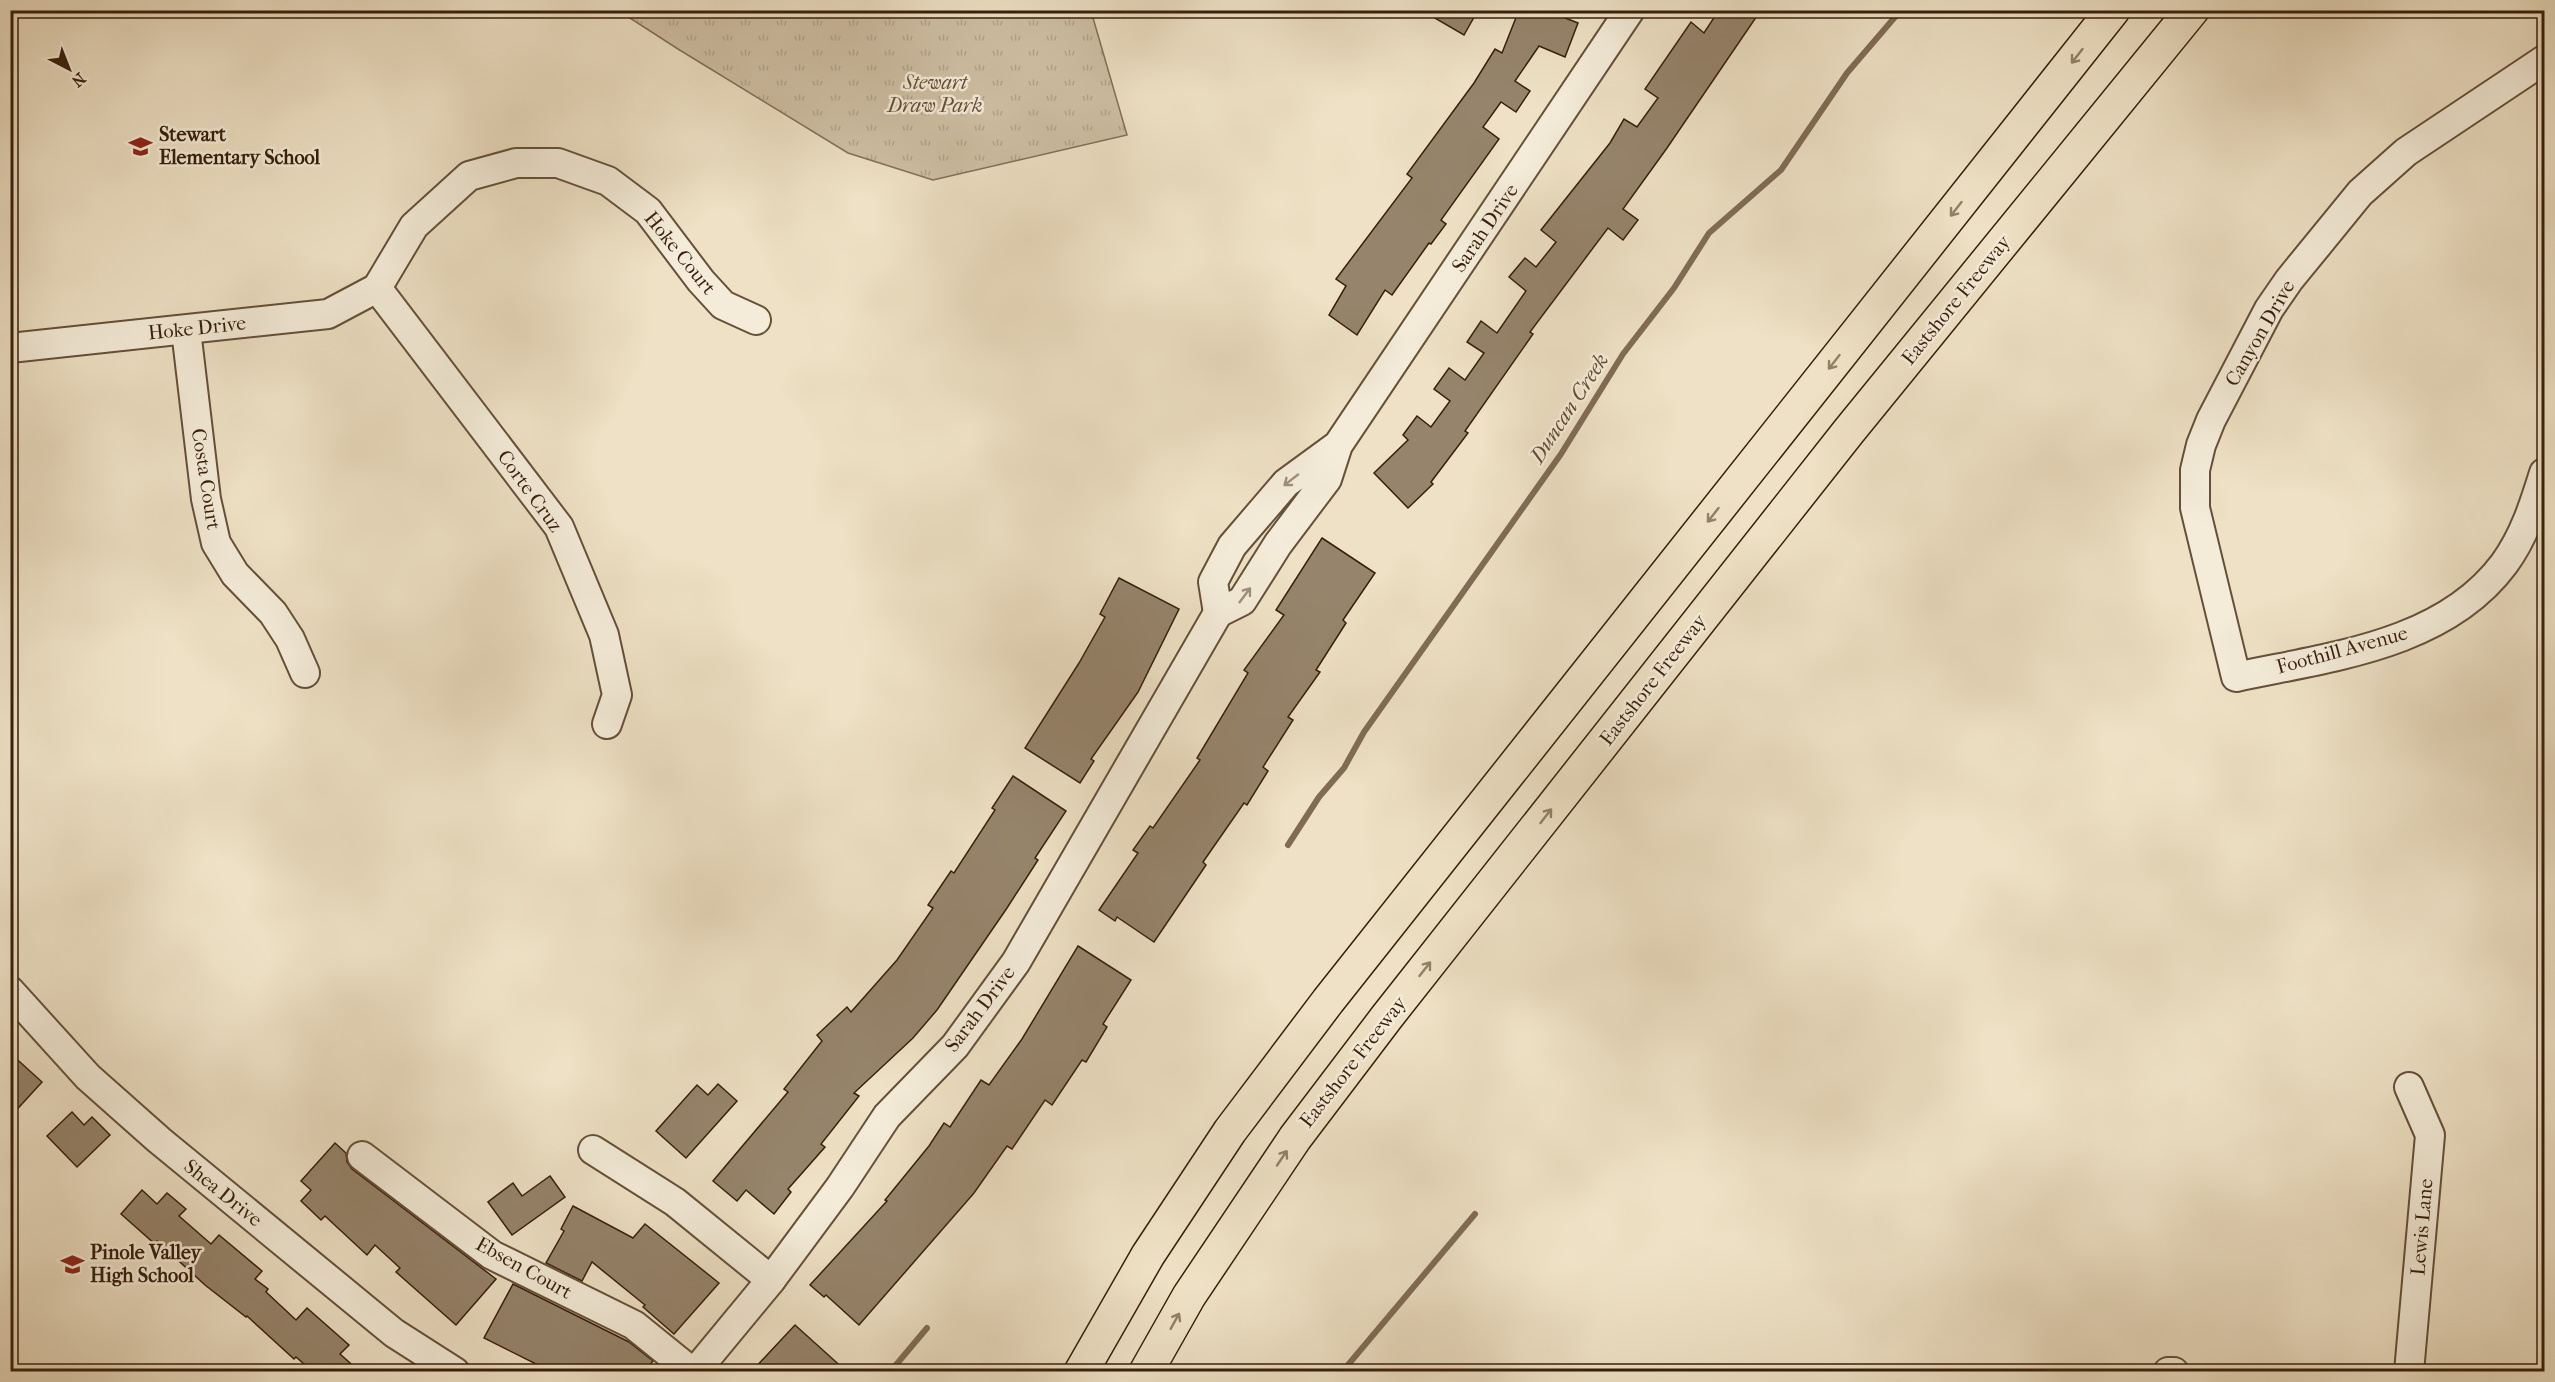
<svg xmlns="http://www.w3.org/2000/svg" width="2555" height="1382" font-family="'IM FELL French Canon',serif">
	<defs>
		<pattern id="park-tufts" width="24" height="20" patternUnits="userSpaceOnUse" patternTransform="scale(1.5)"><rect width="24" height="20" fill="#cfc0a5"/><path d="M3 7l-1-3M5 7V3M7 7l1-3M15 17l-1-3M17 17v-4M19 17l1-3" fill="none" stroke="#b2a58d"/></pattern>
	</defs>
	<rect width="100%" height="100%" fill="#eee1c5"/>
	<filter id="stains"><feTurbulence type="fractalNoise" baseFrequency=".00333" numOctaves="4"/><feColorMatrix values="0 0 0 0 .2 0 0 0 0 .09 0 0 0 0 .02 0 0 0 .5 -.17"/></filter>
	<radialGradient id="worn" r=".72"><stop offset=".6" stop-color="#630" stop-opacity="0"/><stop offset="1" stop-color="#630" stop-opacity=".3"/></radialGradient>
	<polygon fill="url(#park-tufts)" stroke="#837058" stroke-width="1.5" points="619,11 1091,11 1127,135 933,180 848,153 678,49"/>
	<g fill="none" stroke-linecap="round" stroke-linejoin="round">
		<g stroke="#806c55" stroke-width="6">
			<polyline points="1288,845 1319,797 1344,768 1364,732 1561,454 1623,354 1674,288 1709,233 1781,170 1847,73 1901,10"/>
			<polyline points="890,1372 927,1328"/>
			<polyline points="1342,1372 1475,1214"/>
		</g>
	</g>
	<g fill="#96846c" stroke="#371f0b" stroke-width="1.5">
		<polygon points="1421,10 1478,10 1464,35"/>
		<polygon points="1519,10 1545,10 1578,23 1565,57 1539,46 1515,81 1530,91 1516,112 1501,102 1483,127 1499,139 1441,220 1446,224 1431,244 1429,243 1392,295 1385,290 1357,335 1329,315 1346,286 1336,279 1412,178 1407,174 1474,83 1495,49 1502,53"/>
		<polygon points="1719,10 1761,10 1667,148 1623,209 1638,220 1623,240 1608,228 1530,332 1533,334 1465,431 1468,433 1431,482 1433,484 1408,508 1374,473 1408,440 1403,435 1417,416 1431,427 1450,401 1434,389 1449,368 1465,380 1484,353 1467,342 1481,321 1497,333 1526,291 1509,277 1525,258 1536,267 1556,242 1541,230 1610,143 1624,119 1637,127 1658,98 1645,89 1691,22 1704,33"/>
		<polygon points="1322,538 1375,573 1343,620 1346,623 1316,670 1320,672 1288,717 1293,720 1263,767 1268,771 1247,805 1244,803 1203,862 1206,865 1154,942 1117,917 1115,921 1099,910 1138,853 1133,850 1150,826 1153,828 1200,760 1197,758 1248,673 1244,670 1284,615 1276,610"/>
		<polygon points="1119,578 1179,609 1138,692 1091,759 1094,761 1080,783 1025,748 1079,663 1105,617 1100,614"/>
		<polygon points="1013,776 1066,811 1035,858 1038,860 1007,908 937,1010 913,1038 854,1093 859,1096 821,1144 825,1147 788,1189 791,1192 774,1214 746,1190 737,1201 713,1181 788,1092 784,1089 822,1041 817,1035 847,1007 851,1012 897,960 933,908 928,905 951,871 954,873 995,810 992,808"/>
		<polygon points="1078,946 1131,980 1103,1024 1107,1027 1086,1062 1082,1060 1052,1105 1045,1100 1012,1149 1007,1146 974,1193 859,1325 826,1295 824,1297 810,1285 887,1201 885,1200 929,1146 944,1123 950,1127 981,1080 989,1085 1022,1039"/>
		<polygon points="10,1053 42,1082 10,1117"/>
		<polygon points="718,1084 737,1101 686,1158 656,1131 697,1085 708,1095"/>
		<polygon points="72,1112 84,1125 92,1117 110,1135 77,1167 47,1136"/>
		<polygon points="335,1143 346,1153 347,1162 352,1169 496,1279 456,1325 396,1272 400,1268 375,1245 367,1255 325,1216 321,1220 301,1201 311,1190 301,1181"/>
		<polygon points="550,1176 565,1197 512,1235 488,1202 513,1183 522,1196"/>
		<polygon points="142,1190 157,1204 167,1193 186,1209 179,1216 211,1244 219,1235 262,1271 255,1279 268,1289 266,1292 296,1320 307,1308 349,1345 340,1354 359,1371 312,1371 296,1357 294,1359 247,1316 246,1317 205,1285 157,1241 155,1244 121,1214"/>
		<polygon points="573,1206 633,1238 645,1224 719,1283 674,1334 643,1307 645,1305 592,1262 582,1281 546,1263 564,1231 561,1229"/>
		<polygon points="513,1284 629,1342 653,1361 644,1371 550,1371 484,1338"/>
		<polygon points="795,1325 846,1371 752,1371"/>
	</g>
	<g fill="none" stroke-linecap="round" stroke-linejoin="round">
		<defs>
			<g id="minor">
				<path d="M2544,60l-138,92 -46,41 -71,87 -20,29 -58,111 -10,25 -6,25v38l41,169c92,-20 207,-31 268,-113 20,-27 30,-59 40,-91"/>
				<polyline points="377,288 559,527 604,635 617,695 607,724"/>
				<polyline points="377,288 414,226 469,176 516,163 558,163 608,181 648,211 701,281 723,305 756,320"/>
				<polyline points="186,330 206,499 216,543 235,574 273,613 290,639 305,673"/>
				<polyline points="10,348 328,314 377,288"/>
				<polyline points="1338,445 1286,483 1232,546 1213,582 1218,613 1242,601 1278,544 1327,479 1338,445 1630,10"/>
				<polyline points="10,991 88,1077 159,1140 394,1333 455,1372"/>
				<polyline points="593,1150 675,1202 771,1280"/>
				<polyline points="362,1156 492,1255 634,1325 692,1372"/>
				<polyline points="695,1372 771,1280 840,1187 887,1116 955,1046 1016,962 1218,613"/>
				<polyline points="2168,1372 2174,1372"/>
				<polyline points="2409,1372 2430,1135 2409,1087"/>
			</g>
			<g id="highway">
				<polyline points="1081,1372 1148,1255 1230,1131 1328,1001 2113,10"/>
				<polyline points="1146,1372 1189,1296 1295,1138 1386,1018 1849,431 2192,10"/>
			</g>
		</defs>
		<use href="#minor" stroke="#65503a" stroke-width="32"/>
		<use href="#highway" stroke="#371f0b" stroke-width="36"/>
		<use href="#minor" stroke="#f4ecd9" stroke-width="28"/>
		<use href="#highway" stroke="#eee1c5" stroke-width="33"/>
	</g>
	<defs><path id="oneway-shaft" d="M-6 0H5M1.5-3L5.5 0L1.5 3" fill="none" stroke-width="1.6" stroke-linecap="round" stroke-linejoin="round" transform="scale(1.5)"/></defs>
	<g stroke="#928068">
		<use href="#oneway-shaft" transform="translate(2077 56) rotate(128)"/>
		<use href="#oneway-shaft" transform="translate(1956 209) rotate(128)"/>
		<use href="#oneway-shaft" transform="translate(1834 362) rotate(128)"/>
		<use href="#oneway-shaft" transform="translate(1713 515) rotate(128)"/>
		<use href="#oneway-shaft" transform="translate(1546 816) rotate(-52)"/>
		<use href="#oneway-shaft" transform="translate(1425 969) rotate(-52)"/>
		<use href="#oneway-shaft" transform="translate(1282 1158) rotate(-56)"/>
		<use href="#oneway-shaft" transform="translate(1175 1321) rotate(-61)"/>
	</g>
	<g stroke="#9f907c">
		<use href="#oneway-shaft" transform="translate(1291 480) rotate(142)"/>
		<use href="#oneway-shaft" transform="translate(1245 595) rotate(-53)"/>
	</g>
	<defs>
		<symbol id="school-bare" viewBox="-9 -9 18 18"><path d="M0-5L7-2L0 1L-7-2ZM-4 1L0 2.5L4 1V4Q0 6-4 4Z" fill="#8f2418" stroke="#f4ecd9" stroke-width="2.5" paint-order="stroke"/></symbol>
	</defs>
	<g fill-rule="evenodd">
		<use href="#school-bare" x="124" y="130" width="33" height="33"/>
		<use href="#school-bare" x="56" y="1248" width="33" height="33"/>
	</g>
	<g text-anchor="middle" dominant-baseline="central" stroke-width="5" stroke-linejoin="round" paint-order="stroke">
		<g font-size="20" font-style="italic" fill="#654f39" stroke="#f4ecd9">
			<text x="935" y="82">Stewart<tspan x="935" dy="23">Draw Park</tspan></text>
		</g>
		<g font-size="20" font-weight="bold" fill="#371f0b" stroke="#f4ecd9" text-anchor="start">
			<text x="159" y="134">Stewart<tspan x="159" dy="23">Elementary School</tspan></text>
			<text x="90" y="1252">Pinole Valley<tspan x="90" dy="23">High School</tspan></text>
		</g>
		<g font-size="20" fill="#371f0b" stroke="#f4ecd9">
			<text transform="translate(1485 228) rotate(-56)">Sarah Drive</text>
			<text transform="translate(680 253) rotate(51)">Hoke Court</text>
			<text transform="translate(1956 300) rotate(-51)">Eastshore Freeway</text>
			<text transform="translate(197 328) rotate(-6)">Hoke Drive</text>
			<text transform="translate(2260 333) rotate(-60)">Canyon Drive</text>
			<text transform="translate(206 479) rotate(81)">Costa Court</text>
			<text transform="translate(530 491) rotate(54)">Corte Cruz</text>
			<text transform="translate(2342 650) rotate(-15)">Foothill Avenue</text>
			<text transform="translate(1653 680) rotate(-52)">Eastshore Freeway</text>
			<text transform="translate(980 1009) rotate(-53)">Sarah Drive</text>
			<text transform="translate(1353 1062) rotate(-52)">Eastshore Freeway</text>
			<text transform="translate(223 1193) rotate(39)">Shea Drive</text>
			<text transform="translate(2422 1227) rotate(-85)">Lewis Lane</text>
			<text transform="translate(524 1268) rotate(29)">Ebsen Court</text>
		</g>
		<g font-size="21" font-style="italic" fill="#614c36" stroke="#f4ecd9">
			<text transform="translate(1569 408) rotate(-57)">Duncan Creek</text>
		</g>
	</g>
	<rect width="2555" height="1382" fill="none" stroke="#eee1c5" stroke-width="36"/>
	<rect x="12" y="12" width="2531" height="1358" fill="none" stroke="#371f0b" stroke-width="3"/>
	<rect x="18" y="18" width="2519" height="1346" fill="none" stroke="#371f0b" stroke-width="1.5"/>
	<g transform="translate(69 69) rotate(138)" stroke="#f4ecd9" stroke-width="4.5" paint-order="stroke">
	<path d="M0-4.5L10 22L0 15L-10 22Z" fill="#371f0b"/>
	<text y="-9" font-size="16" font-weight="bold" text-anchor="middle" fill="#371f0b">N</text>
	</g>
	<rect width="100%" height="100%" filter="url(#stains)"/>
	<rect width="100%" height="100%" fill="url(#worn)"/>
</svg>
